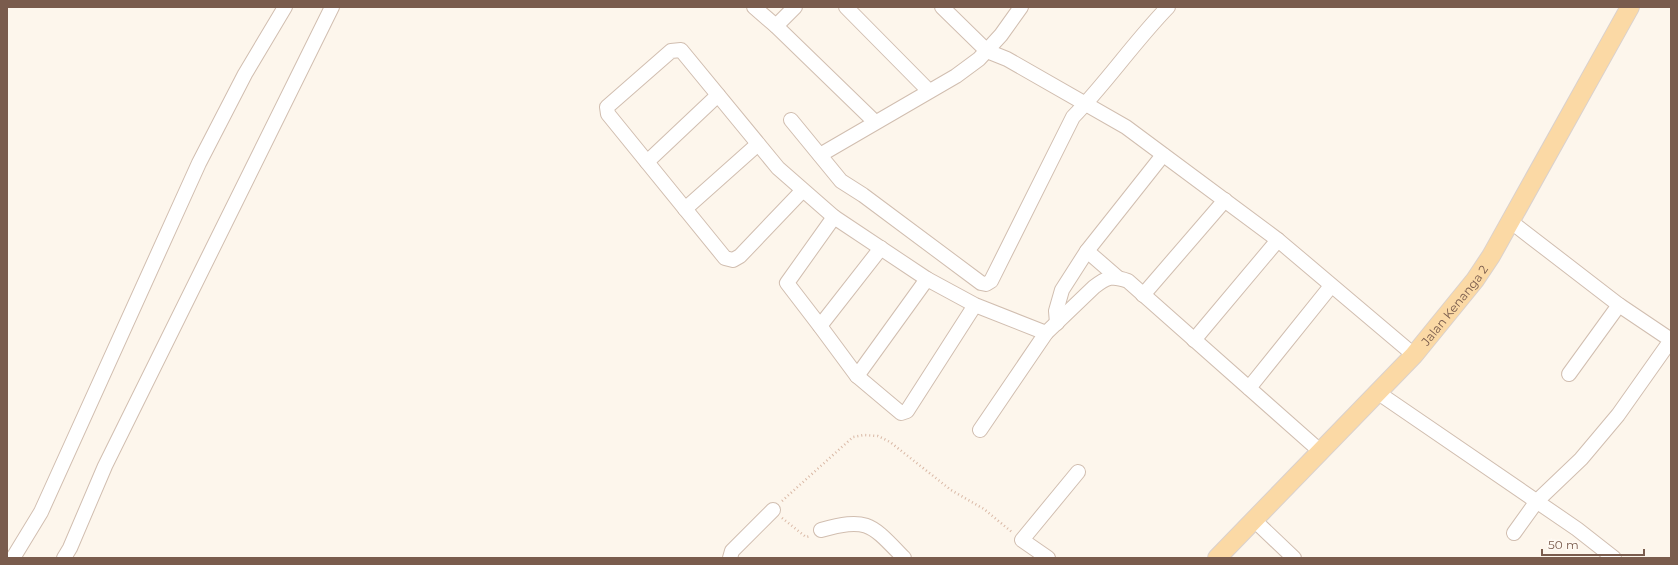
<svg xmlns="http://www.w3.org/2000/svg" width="1678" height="565" font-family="Montserrat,sans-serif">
	<rect width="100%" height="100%" fill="#fdf6ec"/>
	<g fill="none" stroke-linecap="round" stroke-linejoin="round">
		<defs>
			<g id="minor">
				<polyline points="754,7 776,26"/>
				<polyline points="795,7 776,26 875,122"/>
				<polyline points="846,7 929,91"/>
				<polyline points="942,7 987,51 1007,59 1126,127 1278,240 1414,355"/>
				<path d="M791,120l50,61 22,14 118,88 5,1 5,-3 82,-164c34,-35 61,-75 95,-110"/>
				<polyline points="820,155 956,76 979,59 1001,35 1021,7"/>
				<polyline points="647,162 718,95"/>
				<polyline points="803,190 740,256 733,260 725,258 608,114 607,107 671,51 681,50 778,168 834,217"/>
				<polyline points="685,209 758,144"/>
				<polyline points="1510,221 1619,305 1671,340 1618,415 1581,459 1537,501 1514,533"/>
				<polyline points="1087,251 1117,277"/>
				<polyline points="1143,295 1225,200"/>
				<path d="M975,305l-68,106 -6,2 -44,-37 -37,-50 -33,-43 47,-66 93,62 48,26 71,28 48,-46c13,-10 18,-12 34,-6l192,170"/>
				<polyline points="1057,323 1056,311 1062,290 1087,251 1163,155"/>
				<polyline points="820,326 881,248"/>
				<polyline points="1194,340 1278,240"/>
				<polyline points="1569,374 1619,305"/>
				<polyline points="857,376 927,279"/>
				<polyline points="1249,388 1331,286"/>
				<polyline points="1377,392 1577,529 1614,558"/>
				<polyline points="980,430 1046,333"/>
				<polyline points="1254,520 1294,558"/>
				<path d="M821,530c47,-13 50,-6 83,28"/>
				<polyline points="13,558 41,512 199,163 245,74 285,7"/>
				<polyline points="64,558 70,548 105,466 332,7"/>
				<polyline points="730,558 732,551 773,510"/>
				<polyline points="1048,558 1022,540 1078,472"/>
			</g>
			<g id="major">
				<path id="s1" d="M1217,558l197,-203 61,-75 16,-24 139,-249"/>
			</g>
		</defs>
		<use href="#minor" stroke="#d1beb0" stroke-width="16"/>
		<use href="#major" stroke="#dad1cd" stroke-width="20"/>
		<g stroke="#d9b8a5" stroke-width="2.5" stroke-dasharray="1 3" stroke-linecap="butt">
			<polyline points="782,501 853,437 864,435 878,436 890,442 951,490 984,509 1013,533"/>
			<polyline points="782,518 806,537 810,536"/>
		</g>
		<use href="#minor" stroke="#fff" stroke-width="14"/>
		<use href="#major" stroke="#fbd9a5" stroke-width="18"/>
	</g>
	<g text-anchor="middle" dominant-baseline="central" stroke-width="3" stroke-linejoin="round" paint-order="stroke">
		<g font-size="12" fill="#7a5c4d" stroke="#fffaf3">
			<text stroke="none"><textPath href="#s1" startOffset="347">Jalan Kenanga 2</textPath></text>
		</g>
	</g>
	<rect width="1678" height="565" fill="none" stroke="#7a5c4d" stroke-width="16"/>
	<path d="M1542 549v6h102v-6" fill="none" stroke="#7a5c4d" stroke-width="2"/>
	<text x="1548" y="549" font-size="12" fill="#7a5c4d" stroke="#fffaf3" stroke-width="3" paint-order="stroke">50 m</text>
</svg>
